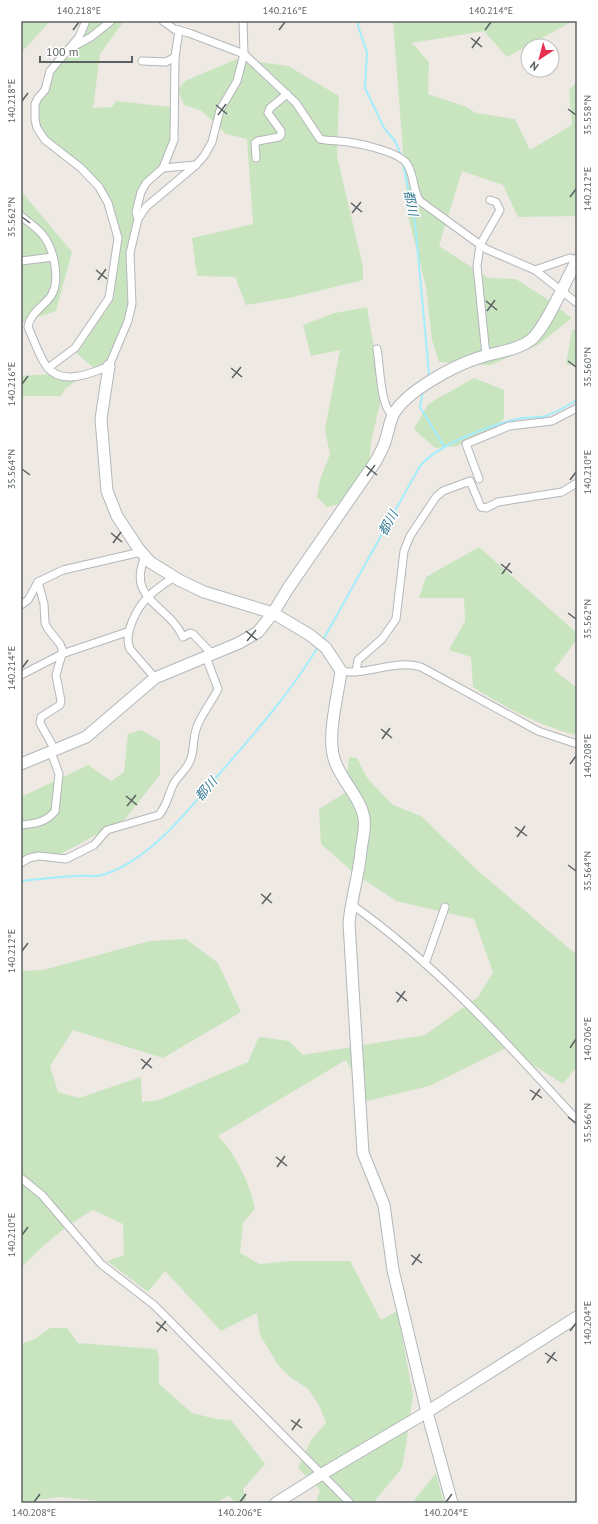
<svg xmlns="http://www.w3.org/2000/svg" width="598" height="1524" font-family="'PT Sans','Noto Sans JP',sans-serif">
	<rect width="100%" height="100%" fill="#eee9e3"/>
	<g fill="#c9e5c0">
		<polygon points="21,21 50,21 21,53"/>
		<path d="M89,21h35l-24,33 -7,54 19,-1 4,-6 54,6c1,19 5,41 -8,57 -9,12 -20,21 -26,35l-5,107 -23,55 -13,8 -20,-17 37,-56 8,-59 -17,-46 -50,-46 -13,-16 -4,-20 15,-36z"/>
		<polygon points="393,21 573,21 507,57 484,31 412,43 429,62 428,94 464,106 476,113 515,119 530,150 572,125 569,90 577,82 577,216 518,217 503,185 462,171 439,246 488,278 516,279 544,297 572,318 538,345 490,365 439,362 432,340 426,287 408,216"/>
		<polygon points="237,59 288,66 339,96 337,156 363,267 363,280 289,298 246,305 235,277 197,276 192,238 253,224 247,139 226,134 202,111 184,105 178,90 185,81"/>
		<polygon points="21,191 72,252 56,311 21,323"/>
		<polygon points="367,307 382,395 371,442 369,465 346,503 327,507 317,497 320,480 330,454 325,430 340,350 311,356 303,325 335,313"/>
		<polygon points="572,330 577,330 577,366 566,364"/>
		<polygon points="50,374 81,377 65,389 61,396 24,396 21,400 21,376"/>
		<polygon points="474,378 504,390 504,418 493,431 457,446 435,448 414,429 428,404"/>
		<path d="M479,547l98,86v6l-23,31 23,18v47c-37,-9 -71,-27 -104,-48l-2,-30 -22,-7 16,-29 -1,-23h-45l7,-21z"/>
		<polygon points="141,730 160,741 160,775 125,819 57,856 21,862 21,797 88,765 111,781 124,772 128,734"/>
		<path d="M349,757l8,1 10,20 26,27 28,11 56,54 100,85v111l-14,18 -57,-36 -77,38 -62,15 -21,-41 -128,76c17,16 33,50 37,73l-12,14 -3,30 20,11 30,-3h60l31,59 16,-9 16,84 -7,50 -4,23 -29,35h-57l4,-13 -22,-22 13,-28 15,-17 -7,-18 -11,-16 -18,-12 -12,-12 -18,-30 -3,-22 -36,18 -56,-60 -17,21 -41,-31 17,-6 -1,-31 -30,-14c-28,16 -50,35 -72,58v-297l22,-1 107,-29 36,-2 32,24 23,49 -78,46 -90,-28 -23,36 8,26 21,6 62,-21 1,25 17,-2 89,-38 11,-25 30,4 14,14 122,-20 53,-38 15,-25 -19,-53 -78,-18 -42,-28 -33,-29 -2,-35 26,-16z"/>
		<polygon points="50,1328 67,1328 78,1343 156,1349 159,1356 159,1384 192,1413 216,1419 231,1420 265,1464 243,1489 246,1498 244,1503 237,1503 228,1496 216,1503 116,1503 61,1497 36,1500 36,1503 21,1503 21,1344 35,1339"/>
		<polygon points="436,1473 444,1503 412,1503"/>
	</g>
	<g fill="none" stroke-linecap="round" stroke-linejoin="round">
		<g stroke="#a3edfd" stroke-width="2">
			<polyline points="358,21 358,26 367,52 365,88 384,128 395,141 402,157"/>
			<polyline points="403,164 415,223 429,373 428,377"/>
			<polyline points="423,391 420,407 444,446"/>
			<path d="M323,640l97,-174c18,-22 73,-42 102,-48 8,-1 17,0 24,-2 11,-4 21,-10 31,-16"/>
			<path d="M21,881c18,-2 36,-4 54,-5 9,-1 19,1 27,-1 47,-13 88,-67 118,-102 35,-40 70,-80 98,-126"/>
		</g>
		<defs>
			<g id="street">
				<path d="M163,21l11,8 15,4 55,21 52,49 24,36c6,2 12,1 18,2 16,1 61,10 69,23 8,12 5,26 13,37l66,48 49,21 42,33"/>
				<polyline points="71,48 91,37 111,21"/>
				<polyline points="142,61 166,62 175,57"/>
				<polyline points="256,158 255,143 258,141 279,137 281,135 281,131 268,113 270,108 287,94"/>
				<polyline points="163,168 196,165"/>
				<path d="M21,216c7,6 15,11 21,18 12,14 19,46 9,62 -8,11 -21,17 -23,31 6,13 11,29 19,40 15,19 46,6 62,-1l19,-45 4,-17 -2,-51 8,-34 8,-12 50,-42 8,-9 8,-14 8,-32 17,-29 7,-27 -1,-33"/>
				<polyline points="138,219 136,212 141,192 146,183 163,168 174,140 175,57 179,30"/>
				<polyline points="21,261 53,257"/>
				<polyline points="535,270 570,258 577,260"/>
				<path d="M377,349c3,15 3,59 16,66"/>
				<polyline points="486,355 477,266 480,245 500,210 496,202 490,200"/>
				<polyline points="48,368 75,348 109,298 118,238 108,203 99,187 81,168 45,140 37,128 35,120 35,104 38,98 45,90 50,71 79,37 86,21"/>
				<polyline points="479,479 466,444 509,426 552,421 577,408"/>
				<path d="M145,557c-19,43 23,47 38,80l7,-4 3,1 19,20"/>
				<polyline points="38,582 44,604 45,623 48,629 60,644 62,649 62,654 56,675 61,701 60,705 41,717 40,723 55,750"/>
				<polyline points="21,605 28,600 38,582 63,570 141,552"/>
				<path d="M341,671c27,5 52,-12 80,-4l117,64 39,13"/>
				<polyline points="356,672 358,660 382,639 396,619 404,551 410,536 436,497 443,491 470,481 481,507 486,508 498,502 562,492 577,483"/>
				<polyline points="21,675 62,654 127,632"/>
				<path d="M155,678l-25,-29c-7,-15 7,-42 19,-53 7,-7 16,-13 25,-19"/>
				<path d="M21,825c13,-1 26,-3 34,-14l4,-37 -8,-22"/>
				<path d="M21,863l8,-5 10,-2 27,3 28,-14 13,-15 52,-15c8,-10 9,-19 14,-30 4,-8 12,-14 16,-22 6,-11 3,-22 7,-33 3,-13 16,-28 22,-41l-12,-32"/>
				<path d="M351,904c85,60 156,139 226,216"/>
				<polyline points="425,964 445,907"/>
				<polyline points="21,1178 42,1195 101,1264 154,1305 350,1503"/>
			</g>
			<g id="secondary">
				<path d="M109,366l-8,53 6,72 10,25 21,32 12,14 29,18 25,12 69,21 37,22 16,13 15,23c-3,26 -16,69 -5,93 7,18 25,35 28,54 2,12 -2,22 -3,33 -2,24 -10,48 -12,72l14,230 21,52 9,65 34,142 25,91"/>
				<path d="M21,764l65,-27 69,-59 84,-35 19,-11 15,-19 16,-26 87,-126c3,-6 7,-13 9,-19 3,-9 4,-18 8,-27 12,-23 60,-49 85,-57 17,-6 39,-7 54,-19 14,-12 35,-61 45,-79"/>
				<polyline points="276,1503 322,1474 427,1412 577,1317"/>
			</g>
		</defs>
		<use href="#street" stroke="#b4b7ba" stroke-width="9"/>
		<use href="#secondary" stroke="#b2b8ba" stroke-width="13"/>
		<use href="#street" stroke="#fff" stroke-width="7"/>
		<use href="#secondary" stroke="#fff" stroke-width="11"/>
	</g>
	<path fill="none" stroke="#5b6163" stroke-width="1.5" d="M73,30l6,-8M279,30l6,-8M485,30l6,-8M471,38l11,9M472,48l8,-11M22,101l6,-8M216,105l11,9M568,109l8,6M218,115l8,-11M570,197l6,-8M351,203l11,9M352,213l9,-11M22,217l8,6M96,270l11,9M98,280l8,-11M486,301l11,9M487,311l8,-11M568,361l8,6M231,368l11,9M232,378l9,-11M22,384l6,-8M366,466l11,9M22,469l8,6M367,476l8,-11M570,480l6,-8M111,533l11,9M113,543l8,-11M501,564l11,9M502,574l8,-11M568,613l8,6M246,631l11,9M247,641l9,-11M22,668l6,-8M381,729l11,9M382,739l8,-11M570,764l6,-8M126,796l11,9M127,806l9,-11M515,827l12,9M517,837l8,-11M568,865l8,6M261,894l11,9M262,904l9,-11M22,951l6,-8M396,992l11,9M397,1002l8,-11M570,1048l6,-9M141,1059l11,9M142,1069l9,-11M530,1090l12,8M532,1100l8,-11M568,1117l8,6M276,1157l11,9M277,1167l8,-11M22,1235l6,-8M411,1255l11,8M412,1265l8,-11M156,1322l11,9M570,1331l6,-8M157,1332l9,-11M545,1353l12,8M547,1363l8,-11M291,1420l11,8M292,1430l8,-11M34,1502l6,-8M240,1502l6,-8M446,1502l6,-8"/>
	<g text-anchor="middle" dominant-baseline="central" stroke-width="3" stroke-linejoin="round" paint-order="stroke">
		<g font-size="13" font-style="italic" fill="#397d95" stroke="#fff">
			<text transform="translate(411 203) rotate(79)">都川</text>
			<text transform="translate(388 523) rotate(-61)">都川</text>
			<text transform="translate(206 789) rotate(-50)">都川</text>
		</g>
	</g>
	<rect width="598" height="1524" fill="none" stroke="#ffffff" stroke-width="44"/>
	<g transform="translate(540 58) rotate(216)"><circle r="19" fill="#ffffff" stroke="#bdc0c1"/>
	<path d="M0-3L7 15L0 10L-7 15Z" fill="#e63050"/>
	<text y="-6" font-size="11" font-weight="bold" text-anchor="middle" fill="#5b6163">N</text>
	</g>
	<path d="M40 56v6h92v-6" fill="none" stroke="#5b6163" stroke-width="2"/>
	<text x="46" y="56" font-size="12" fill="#5b6163" stroke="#ffffff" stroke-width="3" paint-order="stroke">100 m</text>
	<rect x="22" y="22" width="554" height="1480" fill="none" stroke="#5b6163" stroke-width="1.5"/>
	<g font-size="10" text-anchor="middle" fill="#5b6163">
		<text x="79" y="14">140.218°E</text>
		<text x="285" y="14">140.216°E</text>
		<text x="491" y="14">140.214°E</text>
		<text transform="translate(11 101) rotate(-90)" y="4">140.218°E</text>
		<text transform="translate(587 115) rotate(-90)" y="4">35.558°N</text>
		<text transform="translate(587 189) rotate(-90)" y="4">140.212°E</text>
		<text transform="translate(11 217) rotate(-90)" y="4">35.562°N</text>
		<text transform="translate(587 367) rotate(-90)" y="4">35.560°N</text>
		<text transform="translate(11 384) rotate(-90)" y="4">140.216°E</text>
		<text transform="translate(11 469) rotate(-90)" y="4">35.564°N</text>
		<text transform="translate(587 472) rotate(-90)" y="4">140.210°E</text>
		<text transform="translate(587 619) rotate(-90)" y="4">35.562°N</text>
		<text transform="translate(11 668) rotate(-90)" y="4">140.214°E</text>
		<text transform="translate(587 756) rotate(-90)" y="4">140.208°E</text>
		<text transform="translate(587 871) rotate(-90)" y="4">35.564°N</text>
		<text transform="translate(11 951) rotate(-90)" y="4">140.212°E</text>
		<text transform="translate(587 1039) rotate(-90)" y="4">140.206°E</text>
		<text transform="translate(587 1123) rotate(-90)" y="4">35.566°N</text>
		<text transform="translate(11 1235) rotate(-90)" y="4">140.210°E</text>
		<text transform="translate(587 1323) rotate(-90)" y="4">140.204°E</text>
		<text x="34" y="1516">140.208°E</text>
		<text x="240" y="1516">140.206°E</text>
		<text x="446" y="1516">140.204°E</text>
	</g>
</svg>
